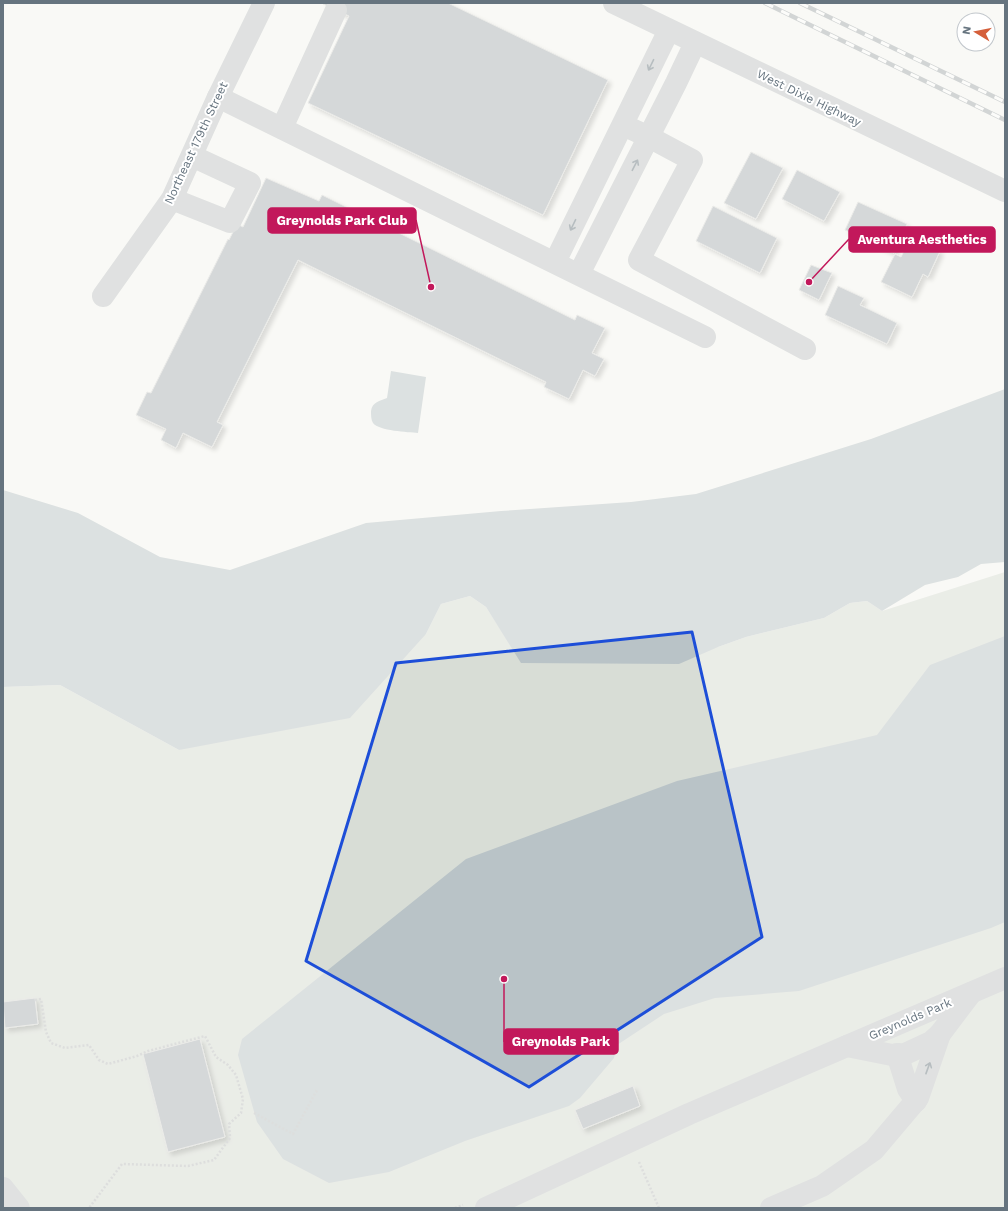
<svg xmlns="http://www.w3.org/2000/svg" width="1008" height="1211" font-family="'Work Sans',sans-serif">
	<defs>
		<filter id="shadow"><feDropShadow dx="3.5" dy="3.5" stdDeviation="2" flood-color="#0004"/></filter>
	</defs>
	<rect width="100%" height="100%" fill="#f9f9f6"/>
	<polygon fill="#d8ddd6" points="1005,572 1005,1208 3,1208 3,687 60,685 179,750 426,634 441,604 470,596 486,607 522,663 718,647 746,637 824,618 850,603 867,601 882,611"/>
	<g fill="#b9c3c7">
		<path d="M391,371l35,6 -8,56c-10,-1 -39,-2 -45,-10 -2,-3 -2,-8 -2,-12 1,-9 9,-10 16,-13z"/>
		<polygon points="1005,389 1005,562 981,564 958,577 925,585 882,611 867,601 850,603 824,618 746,637 718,647 679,664 521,663 486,607 470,596 441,604 426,634 350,718 179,750 60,685 3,687 3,490 78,513 160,557 230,570 366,523 501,511 631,502 696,494 871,439"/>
		<polygon points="1005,636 1005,922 991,928 799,991 715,998 664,1014 617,1045 614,1058 580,1098 569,1106 465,1141 389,1172 329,1183 283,1159 257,1122 238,1055 242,1039 466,859 677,781 877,735 930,665"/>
	</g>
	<g fill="#a8afb5" stroke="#dadad9" filter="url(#shadow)">
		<polygon points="324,3 448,3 608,80 543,215 308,103 349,16 323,4"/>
		<polygon points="751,152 783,168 756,219 724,203"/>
		<polygon points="797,170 840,192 824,221 782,199"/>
		<polygon points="266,178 319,201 322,195 575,320 577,315 605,328 592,353 604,359 595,376 583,370 569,399 544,387 546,382 298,260 217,422 223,425 212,447 183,433 176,448 161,440 166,429 136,415 147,392 151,393 228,239 229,240 237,224 243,227"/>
		<polygon points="858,202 907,224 894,253 845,230"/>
		<polygon points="713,206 777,238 760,273 696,241"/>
		<polygon points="911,237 940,251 928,277 923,274 912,297 881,282 895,254 901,257"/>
		<polygon points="811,265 832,273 819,300 799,290"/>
		<polygon points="838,286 864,298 860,305 897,323 887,344 825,315"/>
		<polygon points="35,998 38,1024 5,1028 3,1002"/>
		<polygon points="200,1039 225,1137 168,1152 143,1054"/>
		<polygon points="633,1086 640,1106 583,1129 575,1110"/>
	</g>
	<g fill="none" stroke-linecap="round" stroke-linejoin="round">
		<g stroke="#babdbf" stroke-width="2.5" stroke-dasharray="2 2" stroke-linecap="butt">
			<polyline points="35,1000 41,999 46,1032 51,1043 65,1048 89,1045 99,1060 108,1064 137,1056 148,1051 205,1036 216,1057 228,1065 236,1075 243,1099 241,1113 229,1124 230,1138 214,1160 188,1166 122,1164 89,1208"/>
			<polyline points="254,1113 293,1134 317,1090"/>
			<polyline points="639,1162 659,1208"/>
			<polyline points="455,1208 463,1205"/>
		</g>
		<g stroke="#c0c4c7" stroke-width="22">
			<polyline points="614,3 1005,191"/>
			<polyline points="218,97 705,337"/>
			<polyline points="623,125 649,137 692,160 639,260 805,349"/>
			<polyline points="282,128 336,10"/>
			<polyline points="172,199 230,222 250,183 192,156"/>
			<polyline points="555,262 669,30"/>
			<polyline points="579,274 676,83 695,43"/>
			<polyline points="103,296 172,199 218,97 264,3"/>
			<polyline points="847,1046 892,1055 905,1054 931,1042 940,1034 971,993"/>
			<polyline points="897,1054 908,1089 916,1101"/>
			<polyline points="3,1188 19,1208"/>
			<polyline points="486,1208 689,1114 1005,978"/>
			<polyline points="771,1208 822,1186 874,1150 918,1098 940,1034"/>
		</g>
		<defs>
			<g id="rail">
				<polyline points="765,3 1005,120"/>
				<polyline points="800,3 1005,102"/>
			</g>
		</defs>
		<use href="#rail" stroke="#a2a8ad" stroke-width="4.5"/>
		<use href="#rail" stroke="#fff" stroke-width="3" stroke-dasharray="9" stroke-linecap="butt"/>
	</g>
	<defs><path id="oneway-shaft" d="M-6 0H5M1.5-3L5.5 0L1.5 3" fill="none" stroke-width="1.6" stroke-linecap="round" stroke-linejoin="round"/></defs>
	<g stroke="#66747f">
		<use href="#oneway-shaft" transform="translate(651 65) rotate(116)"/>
		<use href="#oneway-shaft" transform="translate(635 165) rotate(-63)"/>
		<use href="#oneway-shaft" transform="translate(573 225) rotate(116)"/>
		<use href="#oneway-shaft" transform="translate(928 1068) rotate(-70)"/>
	</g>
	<path d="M0 0H1008V1211H0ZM692,632l70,305 -233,150 -223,-126 90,-298z" fill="#f9f9f6" fill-opacity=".55" fill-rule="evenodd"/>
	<path fill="none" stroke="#1d4ed8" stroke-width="3" stroke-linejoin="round" d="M692,632l70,305 -233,150 -223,-126 90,-298z"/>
	<g text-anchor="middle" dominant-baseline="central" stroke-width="4" stroke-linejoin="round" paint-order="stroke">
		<g font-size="12" fill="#66747f" stroke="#fff">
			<text transform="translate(809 98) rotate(26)">West Dixie Highway</text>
			<text transform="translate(196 143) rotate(-65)">Northeast 179th Street</text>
			<text transform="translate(910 1019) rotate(-23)">Greynolds Park</text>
		</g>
	</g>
	<path fill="none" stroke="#c2185b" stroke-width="1.5" d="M431 287L416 220M809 282L849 239M504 979L504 1042"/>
	<g fill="#c2185b" stroke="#fff" stroke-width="1.5">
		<circle cx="431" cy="287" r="4"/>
		<circle cx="809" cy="282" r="4"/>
		<circle cx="504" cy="979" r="4"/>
	</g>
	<g fill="#c2185b" stroke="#c2185b" stroke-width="1.5">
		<rect x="268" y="208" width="148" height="25" rx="4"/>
		<rect x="849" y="227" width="146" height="25" rx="4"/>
		<rect x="504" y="1029" width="114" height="25" rx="4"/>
	</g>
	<g font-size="13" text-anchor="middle" font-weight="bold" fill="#fff">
		<text x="342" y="225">Greynolds Park Club</text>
		<text x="922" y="244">Aventura Aesthetics</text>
		<text x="561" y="1046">Greynolds Park</text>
	</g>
	<rect width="1008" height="1211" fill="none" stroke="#66747f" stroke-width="8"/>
	<g transform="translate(976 32) rotate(280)"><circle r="19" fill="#ffffff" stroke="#c2c7cc"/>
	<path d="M0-3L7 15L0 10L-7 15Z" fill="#d55f3a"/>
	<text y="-6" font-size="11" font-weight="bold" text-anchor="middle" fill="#66747f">N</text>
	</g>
</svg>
